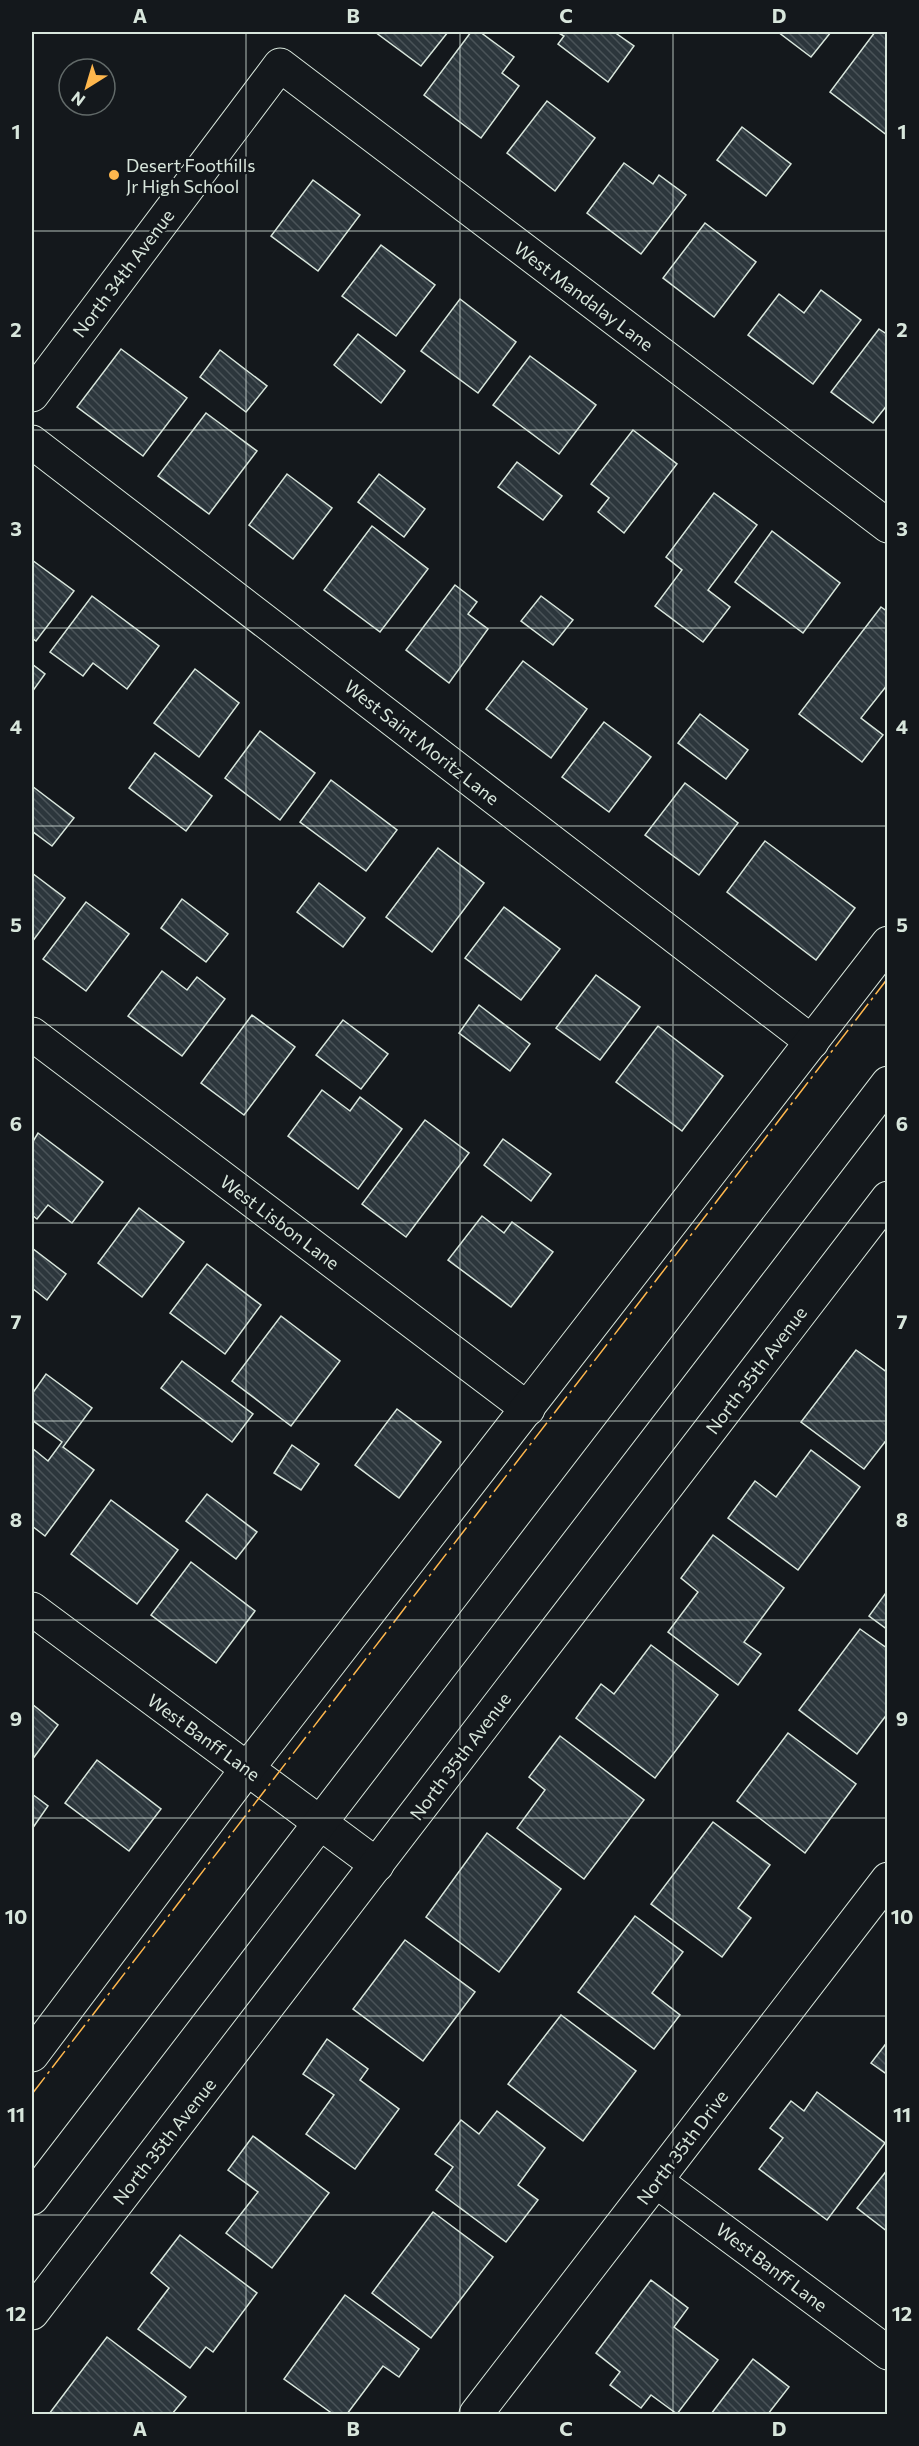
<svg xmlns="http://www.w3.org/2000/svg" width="919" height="2446" font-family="Commissioner,sans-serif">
	<defs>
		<pattern id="building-back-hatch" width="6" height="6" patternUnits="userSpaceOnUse" patternTransform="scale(1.5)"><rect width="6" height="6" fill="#2c363c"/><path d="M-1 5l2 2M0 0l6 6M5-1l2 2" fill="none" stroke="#4a5358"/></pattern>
	</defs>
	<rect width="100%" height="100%" fill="#14181c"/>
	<g fill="url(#building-back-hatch)" stroke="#d8e6dc" stroke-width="1.5">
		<polygon points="375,32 448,32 421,66"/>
		<polygon points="471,32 480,32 514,57 502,73 519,86 481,138 424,95"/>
		<polygon points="557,32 614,32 634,46 608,82 558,44 564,36"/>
		<polygon points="778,32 831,32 811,57"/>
		<polygon points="875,32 888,32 888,136 830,92"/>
		<polygon points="547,101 595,138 555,191 507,153"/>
		<polygon points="742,127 791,164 766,196 717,160"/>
		<polygon points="624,163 653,184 659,175 686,195 641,254 587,213"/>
		<polygon points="313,180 360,215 318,271 271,236"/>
		<polygon points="705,223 756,262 714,317 663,278"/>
		<polygon points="381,245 435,285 396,336 342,296"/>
		<polygon points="821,290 861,320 813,384 748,335 779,294 804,313"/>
		<polygon points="460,299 516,342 478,393 421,351"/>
		<polygon points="879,329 888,335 888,404 873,423 831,392"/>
		<polygon points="358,334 405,371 381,403 334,365"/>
		<polygon points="121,349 187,398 143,456 77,407"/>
		<polygon points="220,350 267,386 246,412 200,377"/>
		<polygon points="530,356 596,405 559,454 493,405"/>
		<polygon points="206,413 257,451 209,514 158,476"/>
		<polygon points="633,430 677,464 624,533 598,512 609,498 591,484"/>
		<polygon points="517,462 562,496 543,520 498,487"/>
		<polygon points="287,474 332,508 293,559 249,525"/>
		<polygon points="379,474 425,509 404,537 358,502"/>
		<polygon points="714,493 757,525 708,590 730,607 703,642 655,606 682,570 666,557"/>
		<polygon points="372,526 428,569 380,632 324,590"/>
		<polygon points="772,531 840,583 803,633 735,582"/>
		<polygon points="32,560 74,591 36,641 32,638"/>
		<polygon points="455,585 477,602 468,614 488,629 449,683 406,650"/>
		<polygon points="92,596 159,646 127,689 93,663 83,676 50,652"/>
		<polygon points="541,596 573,620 553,645 521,621"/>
		<polygon points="881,607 888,612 888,684 861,718 883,735 862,762 799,714"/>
		<polygon points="523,661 587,709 551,758 486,709"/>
		<polygon points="32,664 45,674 32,692"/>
		<polygon points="195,669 239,703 199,757 154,723"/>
		<polygon points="700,714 748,750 726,779 678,743"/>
		<polygon points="604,722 651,757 609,812 562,777"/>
		<polygon points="260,731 315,773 280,820 225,778"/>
		<polygon points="155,753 212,796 186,831 129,788"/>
		<polygon points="331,780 397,830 366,871 300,822"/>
		<polygon points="685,783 738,823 699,875 645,835"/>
		<polygon points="32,786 74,818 52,846 32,831"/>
		<polygon points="765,841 855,908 816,960 727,892"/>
		<polygon points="438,848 484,883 432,952 386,917"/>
		<polygon points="32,873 65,898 32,942"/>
		<polygon points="319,883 365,918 343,947 297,912"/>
		<polygon points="182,899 228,934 206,962 161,928"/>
		<polygon points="86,902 129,934 86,991 43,959"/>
		<polygon points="504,907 560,949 521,1000 465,958"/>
		<polygon points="162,971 187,990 197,977 225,999 182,1056 128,1016"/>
		<polygon points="596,975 640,1007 600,1060 556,1028"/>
		<polygon points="479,1005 530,1044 510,1071 459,1033"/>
		<polygon points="252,1015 295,1047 244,1115 201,1083"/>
		<polygon points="343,1020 388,1054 361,1089 316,1055"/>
		<polygon points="658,1026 723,1076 682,1131 616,1082"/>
		<polygon points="322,1090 350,1111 360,1097 402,1129 358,1189 288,1136"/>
		<polygon points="425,1120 469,1153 406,1237 362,1204"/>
		<polygon points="38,1133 103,1182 72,1223 48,1205 37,1219 32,1215 32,1143"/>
		<polygon points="503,1139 551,1174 531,1201 484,1165"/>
		<polygon points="139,1208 184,1242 142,1297 98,1263"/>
		<polygon points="482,1216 504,1233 512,1222 553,1252 511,1307 448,1260"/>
		<polygon points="32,1248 66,1274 47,1300 32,1288"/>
		<polygon points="207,1264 261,1305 225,1354 170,1313"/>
		<polygon points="281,1316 340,1361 291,1426 232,1381"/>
		<polygon points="856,1350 888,1373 888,1438 864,1469 801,1422"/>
		<polygon points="182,1361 253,1414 232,1442 161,1388"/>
		<polygon points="46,1374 92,1408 63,1447 94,1470 45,1536 32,1526 32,1448 48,1461 62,1442 32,1420 32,1394"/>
		<polygon points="397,1409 441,1442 399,1498 355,1465"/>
		<polygon points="292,1445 319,1464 301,1490 274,1473"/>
		<polygon points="811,1450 860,1487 798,1570 728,1518 755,1481 776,1497"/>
		<polygon points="207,1494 257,1532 236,1559 186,1521"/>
		<polygon points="111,1500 178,1550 137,1604 71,1554"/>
		<polygon points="713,1535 784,1588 744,1642 761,1654 738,1685 668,1632 698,1592 681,1578"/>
		<polygon points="191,1562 255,1611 216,1663 151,1615"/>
		<polygon points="888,1590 888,1630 869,1616"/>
		<polygon points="860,1629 888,1649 888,1713 857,1754 799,1710"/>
		<polygon points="651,1645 718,1695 655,1778 576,1718 601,1684 614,1694"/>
		<polygon points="32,1704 58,1725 32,1760"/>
		<polygon points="788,1733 856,1784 805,1853 737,1801"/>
		<polygon points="560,1736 644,1800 584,1879 517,1828 545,1790 529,1777"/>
		<polygon points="97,1760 161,1809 129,1851 65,1803"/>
		<polygon points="32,1794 48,1806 32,1829"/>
		<polygon points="713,1822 770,1865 738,1908 751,1918 722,1957 651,1904"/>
		<polygon points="487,1833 561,1889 499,1972 426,1917"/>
		<polygon points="635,1916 683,1952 652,1993 680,2015 654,2049 578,1992"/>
		<polygon points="405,1940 475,1992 423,2061 353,2009"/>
		<polygon points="561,2015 636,2071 583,2141 508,2084"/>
		<polygon points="327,2039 368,2069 360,2080 399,2109 355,2169 306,2134 334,2095 303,2074"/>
		<polygon points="888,2041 888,2075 871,2063"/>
		<polygon points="817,2092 885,2143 827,2220 759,2169 783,2138 770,2128 791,2101 804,2111"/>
		<polygon points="497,2111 545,2148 518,2185 538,2200 506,2242 436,2190 453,2167 435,2154 461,2120 479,2134"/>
		<polygon points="253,2136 329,2193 272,2268 226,2233 258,2192 228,2170"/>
		<polygon points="888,2169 888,2232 857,2208"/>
		<polygon points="433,2212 493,2257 431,2338 372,2293"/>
		<polygon points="180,2235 257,2293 213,2352 206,2347 190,2368 138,2329 169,2288 151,2273"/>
		<polygon points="651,2280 688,2308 674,2327 718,2360 677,2414 651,2395 641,2408 610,2385 620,2372 596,2353"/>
		<polygon points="345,2295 419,2349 399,2377 383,2366 347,2414 333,2414 284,2379"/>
		<polygon points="107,2337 186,2397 172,2414 49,2414"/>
		<polygon points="753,2359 789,2387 768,2414 711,2414"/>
	</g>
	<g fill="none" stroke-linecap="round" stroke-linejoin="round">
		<defs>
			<g id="minor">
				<polyline points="32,395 280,65 888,526"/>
				<polyline points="32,442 812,1042"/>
				<polyline points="32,1034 528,1409"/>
				<polyline points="32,1609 377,1865"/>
				<polyline points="32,2055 247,1769 888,943"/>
				<polyline points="656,2181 888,2353"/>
				<polyline points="32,2313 888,1198"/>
				<polyline points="476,2414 888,1879"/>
			</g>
			<polyline id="secondary" points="32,2198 888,1083"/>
		</defs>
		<use href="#minor" stroke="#d8e6dc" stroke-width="35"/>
		<use href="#secondary" stroke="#d8e6dc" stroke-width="35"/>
		<use href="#minor" stroke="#14181c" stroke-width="33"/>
		<use href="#secondary" stroke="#14181c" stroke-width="33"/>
		<polyline stroke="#ffb74d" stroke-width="1.5" stroke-dasharray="21 4.5 3 4.5" stroke-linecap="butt" points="32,2094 888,978"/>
	</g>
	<path fill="none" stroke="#d8e6dc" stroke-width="1.5" stroke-opacity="0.55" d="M246,32v2382M460,32v2382M673,32v2382M32,231h856M32,430h856M32,628h856M32,826h856M32,1025h856M32,1223h856M32,1421h856M32,1620h856M32,1818h856M32,2016h856M32,2215h856"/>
	<circle fill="#ffb74d" stroke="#14181c" stroke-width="2" cx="114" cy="175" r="6"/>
	<g text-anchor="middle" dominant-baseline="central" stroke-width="4.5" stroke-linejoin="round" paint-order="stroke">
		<g font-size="18" fill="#d8e6dc" stroke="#14181c" text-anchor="start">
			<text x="126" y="165">Desert Foothills<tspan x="126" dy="21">Jr High School</tspan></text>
		</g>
		<g font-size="18" fill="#d8e6dc" stroke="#14181c">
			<text transform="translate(123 273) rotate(-53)">North 34th Avenue</text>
			<text transform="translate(584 296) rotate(37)">West Mandalay Lane</text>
			<text transform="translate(422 742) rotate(38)">West Saint Moritz Lane</text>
			<text transform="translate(280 1222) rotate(37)">West Lisbon Lane</text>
			<text transform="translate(756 1370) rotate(-53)">North 35th Avenue</text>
			<text transform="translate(204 1737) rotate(36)">West Banff Lane</text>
			<text transform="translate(460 1756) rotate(-53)">North 35th Avenue</text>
			<text transform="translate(164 2141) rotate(-52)">North 35th Avenue</text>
			<text transform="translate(682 2147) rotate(-53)">North 35th Drive</text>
			<text transform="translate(772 2267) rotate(37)">West Banff Lane</text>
		</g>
	</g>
	<rect width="919" height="2446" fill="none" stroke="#14181c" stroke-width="66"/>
	<g transform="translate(87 87) rotate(217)"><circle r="28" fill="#14181c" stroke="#626a69" stroke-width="1.5"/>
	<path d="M0-4.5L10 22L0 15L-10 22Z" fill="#ffb74d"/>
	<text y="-9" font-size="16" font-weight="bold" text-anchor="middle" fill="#d8e6dc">N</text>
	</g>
	<rect x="33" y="33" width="853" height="2380" fill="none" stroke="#d8e6dc" stroke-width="2"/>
	<g font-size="20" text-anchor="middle" font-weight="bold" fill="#d8e6dc">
		<text x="140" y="23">A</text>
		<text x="353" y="23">B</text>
		<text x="566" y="23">C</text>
		<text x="779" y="23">D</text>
		<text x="16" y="139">1</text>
		<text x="902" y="139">1</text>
		<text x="16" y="337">2</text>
		<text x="902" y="337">2</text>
		<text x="16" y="536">3</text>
		<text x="902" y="536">3</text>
		<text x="16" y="734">4</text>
		<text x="902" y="734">4</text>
		<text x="16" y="932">5</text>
		<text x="902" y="932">5</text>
		<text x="16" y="1131">6</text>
		<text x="902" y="1131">6</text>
		<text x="16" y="1329">7</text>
		<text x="902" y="1329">7</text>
		<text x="16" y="1527">8</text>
		<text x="902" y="1527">8</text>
		<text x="16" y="1726">9</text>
		<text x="902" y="1726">9</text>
		<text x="16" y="1924">10</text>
		<text x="902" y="1924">10</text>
		<text x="16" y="2122">11</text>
		<text x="902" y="2122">11</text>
		<text x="16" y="2321">12</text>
		<text x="902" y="2321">12</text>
		<text x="140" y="2436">A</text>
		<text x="353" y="2436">B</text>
		<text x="566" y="2436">C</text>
		<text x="779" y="2436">D</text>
	</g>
</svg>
